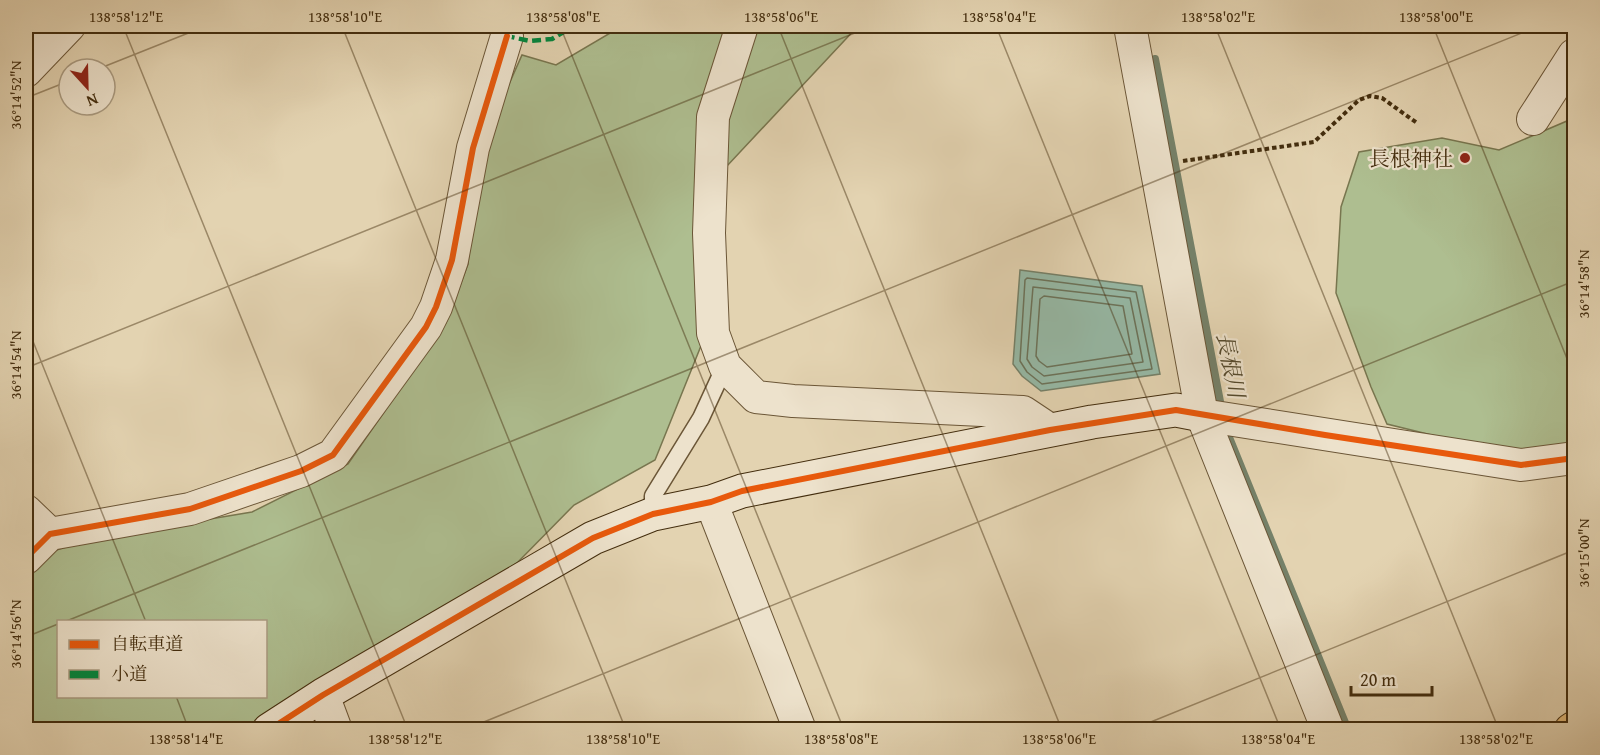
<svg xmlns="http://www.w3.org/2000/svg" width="1600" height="755" font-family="'Gentium Book Plus','Noto Serif JP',serif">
	<rect width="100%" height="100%" fill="#e3d3b1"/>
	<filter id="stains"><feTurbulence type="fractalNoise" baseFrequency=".00333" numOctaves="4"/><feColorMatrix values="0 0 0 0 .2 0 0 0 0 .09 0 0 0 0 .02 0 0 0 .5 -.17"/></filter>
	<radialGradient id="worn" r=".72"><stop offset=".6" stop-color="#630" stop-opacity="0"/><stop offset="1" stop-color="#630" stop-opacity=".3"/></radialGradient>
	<g fill="#aebe90" stroke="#78764f" stroke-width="1.5" fill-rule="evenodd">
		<path d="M622,26h236l-132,141 -13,149 -58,144 -81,45 -57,58 -274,166 -217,1v-161l21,-16 92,-29 71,-5 42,-7 96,-48 98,-141 22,-59 9,-108 45,-101 34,10zM58,622h208v74h-208z"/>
		<polygon points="1574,118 1574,455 1543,460 1464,443 1387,424 1371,387 1336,293 1341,207 1359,152 1442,138 1499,150"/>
	</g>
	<polygon fill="#96b9a6" stroke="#758169" stroke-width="1.5" points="1020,270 1142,286 1160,374 1041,391 1022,376 1013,364"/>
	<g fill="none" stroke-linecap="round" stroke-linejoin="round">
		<g stroke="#6c735a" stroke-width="1.5">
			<polygon points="1027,278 1136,292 1152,369 1042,384 1027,372 1020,361 1025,280"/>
			<polygon points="1033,287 1130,298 1143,362 1044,376 1032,367 1027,359"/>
			<polygon points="1044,296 1123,306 1132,354 1047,367 1039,361 1036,356 1040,299"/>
		</g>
		<g stroke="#758169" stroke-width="8">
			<polyline points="1155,59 1222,412"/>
			<polyline points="1224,425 1348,730"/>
		</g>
		<defs>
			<polyline id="lane" points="653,514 653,496 701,418 725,366"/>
			<g id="street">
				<polyline points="742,26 713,117 709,233 713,333 725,366 756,397 793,401 1023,412 1050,430"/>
				<polyline points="1130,26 1202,415 1328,730"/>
				<polyline points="26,28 47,48"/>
				<polyline points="26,71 69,26"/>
				<polyline points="1533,119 1574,55"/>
				<polyline points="1202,415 1521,465 1574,458"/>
				<polyline points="711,502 800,730"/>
				<polyline points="26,511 50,534"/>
				<polyline points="26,558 50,534 190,509 301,471 333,455 426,327 436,307 452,260 473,148 507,36"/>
				<polyline points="323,695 336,730"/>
			</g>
			<polyline id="secondary" points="269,730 323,695 593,538 653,514 711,502 742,491 1092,422 1176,410 1202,415"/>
			<polyline id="highway" points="1571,730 1574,728"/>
		</defs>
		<use href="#lane" stroke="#6b5637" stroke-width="19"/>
		<use href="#street" stroke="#6b5637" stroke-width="34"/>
		<use href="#secondary" stroke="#432d0e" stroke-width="35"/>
		<use href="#highway" stroke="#432d0e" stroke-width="35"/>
		<polyline stroke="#432d0e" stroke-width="4" stroke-dasharray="4.5 3" stroke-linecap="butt" points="1183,161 1314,142 1359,100 1370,96 1382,98 1417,123"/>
		<use href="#lane" stroke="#ede2cc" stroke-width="16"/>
		<use href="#street" stroke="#ede2cc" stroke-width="32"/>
		<use href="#secondary" stroke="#ede2cc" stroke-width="33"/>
		<use href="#highway" stroke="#e2ba78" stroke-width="33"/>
		<polyline stroke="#00873e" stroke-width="4.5" stroke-dasharray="9 4.5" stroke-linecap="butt" points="496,26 507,36 530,41 552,39 574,26"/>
		<defs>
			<g id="cycleway">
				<polyline points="26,558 50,534 190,509 301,471 333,455 426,327 436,307 452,260 473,148 507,36"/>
				<polyline points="269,730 323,695 593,538 653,514 711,502 742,491 1050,430 1176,410 1325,435 1521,465 1574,458"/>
			</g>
		</defs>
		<use href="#cycleway" stroke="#ede2cc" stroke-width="10"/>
		<use href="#cycleway" stroke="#e8590c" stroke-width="6"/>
	</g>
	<path fill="none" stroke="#432d0e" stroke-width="1.5" stroke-opacity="0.45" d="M123,26l285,704M342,26l284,704M560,26l284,704M778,26l284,704M996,26l285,704M1215,26l284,704M1433,26l141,350M98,69l108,-43M26,98l43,-17M26,324l120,298M26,368l846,-342M64,622l1475,-596M26,637l32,-13M176,696l13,34M464,730l1110,-449M1131,730l443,-180"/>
	<circle fill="#8f2418" stroke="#ede2cc" stroke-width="2" cx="1465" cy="158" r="6"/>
	<g text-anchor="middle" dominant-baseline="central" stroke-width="4.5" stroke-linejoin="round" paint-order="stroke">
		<g font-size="21" fill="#432d0e" stroke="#ede2cc" text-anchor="end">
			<text x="1453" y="158">長根神社</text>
		</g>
		<g font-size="22" font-style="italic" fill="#54492c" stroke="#ede2cc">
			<text transform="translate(1231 365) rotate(79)">長根川</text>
		</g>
	</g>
	<rect width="1600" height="755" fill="none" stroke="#e3d3b1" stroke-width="66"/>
	<rect x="57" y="620" width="210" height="78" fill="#ede2cc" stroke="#a99a80" stroke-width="1.5"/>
	<rect x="69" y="640" width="30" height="9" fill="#e8590c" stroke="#a99a80" stroke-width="1.5"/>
	<text x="111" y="650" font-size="18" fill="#432d0e">自転車道</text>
	<rect x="69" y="670" width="30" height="9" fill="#00873e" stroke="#a99a80" stroke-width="1.5"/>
	<text x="111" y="680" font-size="18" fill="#432d0e">小道</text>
	<g transform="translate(87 87) rotate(158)"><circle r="28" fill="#ede2cc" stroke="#a99a80" stroke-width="1.5"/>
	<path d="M0-4.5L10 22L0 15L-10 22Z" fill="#8f2418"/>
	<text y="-9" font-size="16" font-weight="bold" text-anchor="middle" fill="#432d0e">N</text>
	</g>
	<path d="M1351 686v9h81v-9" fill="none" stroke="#432d0e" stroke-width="3"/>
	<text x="1360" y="686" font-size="18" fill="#432d0e" stroke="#ede2cc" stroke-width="4.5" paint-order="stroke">20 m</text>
	<rect x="33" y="33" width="1534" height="689" fill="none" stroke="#432d0e" stroke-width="2"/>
	<g font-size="15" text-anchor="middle" fill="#432d0e">
		<text x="126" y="22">138°58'12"E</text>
		<text x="345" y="22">138°58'10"E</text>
		<text x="563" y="22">138°58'08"E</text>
		<text x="781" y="22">138°58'06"E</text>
		<text x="999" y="22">138°58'04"E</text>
		<text x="1218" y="22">138°58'02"E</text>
		<text x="1436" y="22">138°58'00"E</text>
		<text transform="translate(16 95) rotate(-90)" y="5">36°14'52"N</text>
		<text transform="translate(1584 284) rotate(-90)" y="5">36°14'58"N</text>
		<text transform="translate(16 365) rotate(-90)" y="5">36°14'54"N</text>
		<text transform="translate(1584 553) rotate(-90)" y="5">36°15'00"N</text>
		<text transform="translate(16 634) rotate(-90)" y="5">36°14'56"N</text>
		<text x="186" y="744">138°58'14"E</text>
		<text x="405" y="744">138°58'12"E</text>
		<text x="623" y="744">138°58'10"E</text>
		<text x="841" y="744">138°58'08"E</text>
		<text x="1059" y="744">138°58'06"E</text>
		<text x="1278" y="744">138°58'04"E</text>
		<text x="1496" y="744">138°58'02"E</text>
	</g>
	<rect width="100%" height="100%" filter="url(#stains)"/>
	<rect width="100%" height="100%" fill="url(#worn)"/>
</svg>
